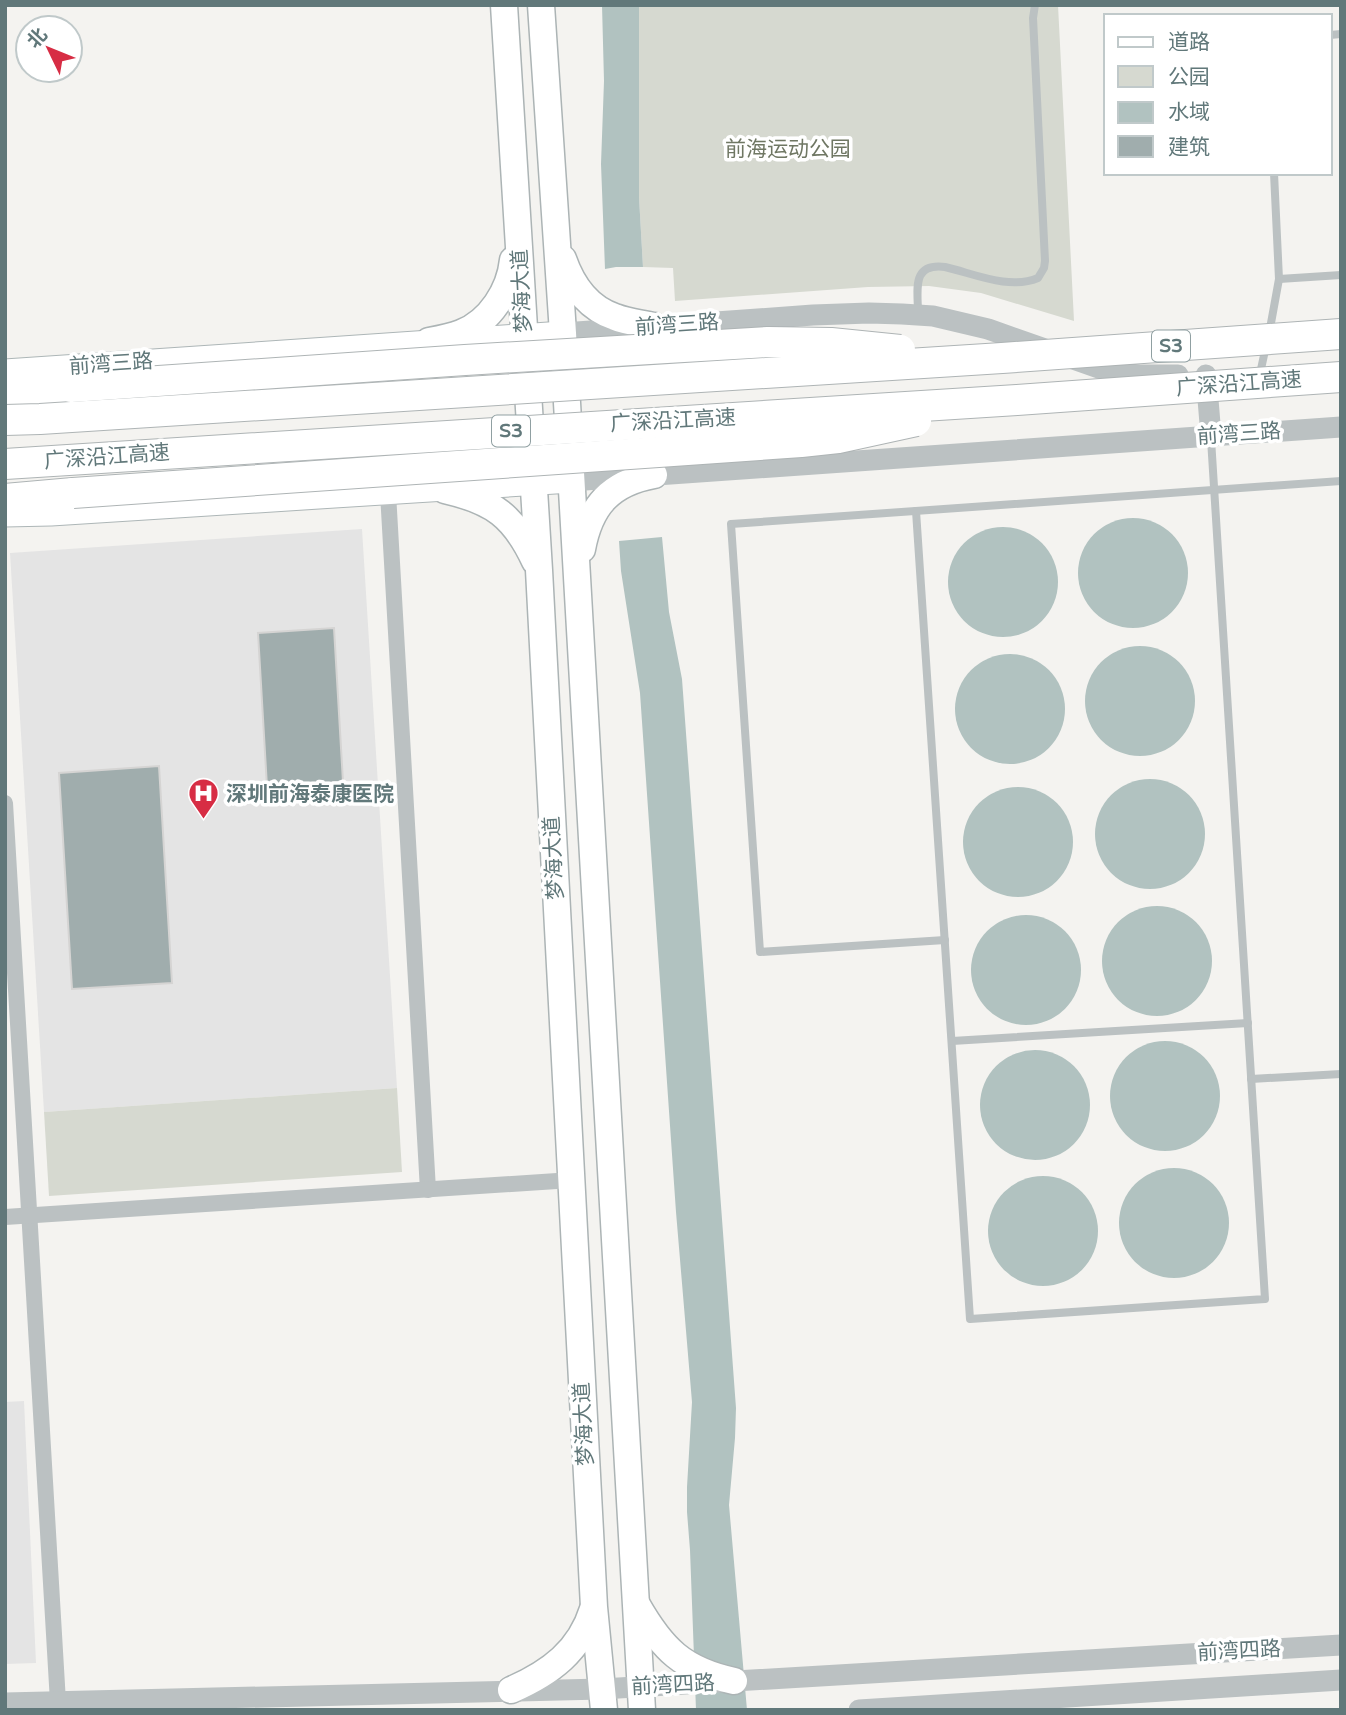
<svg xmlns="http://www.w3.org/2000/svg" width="1346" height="1715" font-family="'Varela Round','Noto Sans SC',sans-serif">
	<rect width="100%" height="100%" fill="#f4f3f0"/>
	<g fill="#e4e4e4">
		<polygon points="362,529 397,1088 44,1112 10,553"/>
		<polygon points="24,1401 36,1663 5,1664 5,1402"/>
	</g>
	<g fill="#d6d9d0">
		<polygon points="639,5 1058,5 1074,321 981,293 929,286 868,287 675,301 673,268 643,267 639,197"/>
		<polygon points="397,1088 402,1172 49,1196 44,1112"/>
	</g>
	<g fill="#b1c2c0">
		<polygon points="602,5 639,5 639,197 643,267 616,267 605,269 601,164 604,81"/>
		<circle cx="1133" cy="573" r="55"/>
		<circle cx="1003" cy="582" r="55"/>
		<polygon points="662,537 669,612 682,679 736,1408 735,1438 729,1505 747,1710 696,1710 690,1550 687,1512 687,1487 692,1402 676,1212 640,693 621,571 619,541"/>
		<circle cx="1140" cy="701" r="55"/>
		<circle cx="1010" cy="709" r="55"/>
		<circle cx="1150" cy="834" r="55"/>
		<circle cx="1018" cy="842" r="55"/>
		<circle cx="1157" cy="961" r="55"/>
		<circle cx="1026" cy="970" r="55"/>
		<circle cx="1165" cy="1096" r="55"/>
		<circle cx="1035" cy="1105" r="55"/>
		<circle cx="1174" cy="1223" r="55"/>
		<circle cx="1043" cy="1231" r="55"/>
	</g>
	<g fill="#a0adad" stroke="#d5d4d3" stroke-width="2">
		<polygon points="334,628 343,782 267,787 258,633"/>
		<polygon points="159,766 172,983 72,989 59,773"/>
	</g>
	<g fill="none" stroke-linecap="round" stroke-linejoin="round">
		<defs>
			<g id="secondary">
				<polyline points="5,371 563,333"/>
				<polyline points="5,515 51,514 571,481"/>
			</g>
			<g id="primary">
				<polyline points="504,5 539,570 594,1607 604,1710"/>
				<polyline points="541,5 563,333 642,1710"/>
				<path d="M563,259c9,26 25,49 52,58 12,5 26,6 39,9"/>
				<path d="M429,341c11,-2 22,-4 32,-8 29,-11 49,-43 52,-73"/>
				<path d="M445,490c48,11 69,26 90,71"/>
				<path d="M582,549c8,-43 28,-66 72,-74"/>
				<path d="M637,1605c25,44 46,65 97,76"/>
				<path d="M511,1690c39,-17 69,-39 82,-81"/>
			</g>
			<g id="motorway">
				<polyline points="5,392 71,387"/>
				<polyline points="5,499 73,493"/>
			</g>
		</defs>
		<use href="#secondary" stroke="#adb6b7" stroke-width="25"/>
		<use href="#primary" stroke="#acb4b5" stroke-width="29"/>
		<use href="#motorway" stroke="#aeb4b5" stroke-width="32"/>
		<g stroke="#bbc1c2" stroke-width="8">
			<polyline points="1330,35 1341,34"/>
			<polyline points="1279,279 1341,275"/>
			<path d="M918,314c0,-25 -7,-51 27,-47 30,7 64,23 93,11l6,-10 1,-7 -12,-243 2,-13"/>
			<polyline points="1269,334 1279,279 1274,173"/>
			<polyline points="1261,369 1266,346"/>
			<polyline points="916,511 970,1319 1265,1299 1211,439"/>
			<polyline points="945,940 760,952 731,524 1341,481"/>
			<polyline points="952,1041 1248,1023"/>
			<polyline points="1251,1079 1341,1074"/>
		</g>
		<g stroke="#bbc1c2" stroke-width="16">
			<polyline points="388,493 428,1190"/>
			<polyline points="5,803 58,1702"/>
			<polyline points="5,1217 572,1180"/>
		</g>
		<g stroke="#bbc1c2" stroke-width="21">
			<polyline points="563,333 813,315 869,313 902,314 933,316 988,329 1099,368 1119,373 1139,375 1178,375"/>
			<polyline points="1206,375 1211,436"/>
			<polyline points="571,481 1341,427"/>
			<polyline points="5,1703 602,1689 1341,1645"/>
			<polyline points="859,1710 1341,1680"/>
		</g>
		<use href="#secondary" stroke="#fff" stroke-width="23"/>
		<use href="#primary" stroke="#fff" stroke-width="26"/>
		<use href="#motorway" stroke="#fff" stroke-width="30"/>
		<defs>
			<g id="motorway-bridge">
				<polyline points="71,387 465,360 768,342 831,343 900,350"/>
				<polyline points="5,420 40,419 1002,358 1341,334"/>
				<polyline points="5,464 1017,400 1341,377"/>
				<polyline points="73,493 801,442 838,438 916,421"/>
			</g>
		</defs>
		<use href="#motorway-bridge" stroke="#aeb4b5" stroke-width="32" stroke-linecap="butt"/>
		<use href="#motorway-bridge" stroke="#fff" stroke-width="30"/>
	</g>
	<defs>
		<symbol id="hospital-pin" viewBox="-11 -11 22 30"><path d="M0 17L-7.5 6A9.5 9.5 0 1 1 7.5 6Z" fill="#d72d44" stroke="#fff"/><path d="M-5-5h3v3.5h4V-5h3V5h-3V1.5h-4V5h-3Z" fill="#fff"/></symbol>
	</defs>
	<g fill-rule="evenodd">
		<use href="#hospital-pin" x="186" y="776" width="35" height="47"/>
	</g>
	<g text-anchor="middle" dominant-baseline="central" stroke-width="7" stroke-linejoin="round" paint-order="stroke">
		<g fill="#fff" stroke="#90a0a2" stroke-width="2">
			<rect x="1152" y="330.5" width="38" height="31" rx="5"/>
			<rect x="492" y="415.5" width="38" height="31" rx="5"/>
		</g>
		<g font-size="19" font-weight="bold" fill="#61787a">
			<text x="1171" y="346">S3</text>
			<text x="511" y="431">S3</text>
		</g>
		<g font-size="21" fill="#6f7763" stroke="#fff">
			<text x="788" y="149">前海运动公园</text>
		</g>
		<g font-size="21" fill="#61787a" stroke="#fff">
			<text transform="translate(522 291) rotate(-93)">梦海大道</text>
			<text transform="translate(677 325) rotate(-4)">前湾三路</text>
			<text transform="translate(111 364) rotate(-4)">前湾三路</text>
			<text transform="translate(1239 384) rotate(-4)">广深沿江高速</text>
			<text transform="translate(673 421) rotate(-3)">广深沿江高速</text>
			<text transform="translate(1239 434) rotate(-4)">前湾三路</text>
			<text transform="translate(107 457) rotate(-4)">广深沿江高速</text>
			<text transform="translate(554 858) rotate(-93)">梦海大道</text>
			<text transform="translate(584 1424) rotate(-93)">梦海大道</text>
			<text transform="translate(1239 1651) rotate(-3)">前湾四路</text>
			<text transform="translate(673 1685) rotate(-3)">前湾四路</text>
		</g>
		<g font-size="21" font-weight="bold" fill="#61787a" stroke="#fff" text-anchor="start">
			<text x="226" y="794">深圳前海泰康医院</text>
		</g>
	</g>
	<rect width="1346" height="1715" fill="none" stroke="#61787a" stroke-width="14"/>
	<rect x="1104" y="14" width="228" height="161" fill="#ffffff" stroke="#c0c9ca" stroke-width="2"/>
	<rect x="1118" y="37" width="35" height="10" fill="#ffffff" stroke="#c0c9ca" stroke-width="2"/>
	<text x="1168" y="49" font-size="21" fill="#61787a">道路</text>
	<rect x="1118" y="66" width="35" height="21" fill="#d6d9d0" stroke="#c0c9ca" stroke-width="2"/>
	<text x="1168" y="84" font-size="21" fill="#61787a">公园</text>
	<rect x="1118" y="102" width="35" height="21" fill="#b1c2c0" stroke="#c0c9ca" stroke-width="2"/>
	<text x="1168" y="119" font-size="21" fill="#61787a">水域</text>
	<rect x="1118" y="136" width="35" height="21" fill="#a0adad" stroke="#c0c9ca" stroke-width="2"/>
	<text x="1168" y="154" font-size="21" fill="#61787a">建筑</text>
	<g transform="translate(49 49) rotate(313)"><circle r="33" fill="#ffffff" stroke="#c0c9ca" stroke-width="2"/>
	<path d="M0-5L12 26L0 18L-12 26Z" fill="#d72d44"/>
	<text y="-10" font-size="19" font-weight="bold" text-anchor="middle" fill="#61787a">北</text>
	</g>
</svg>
